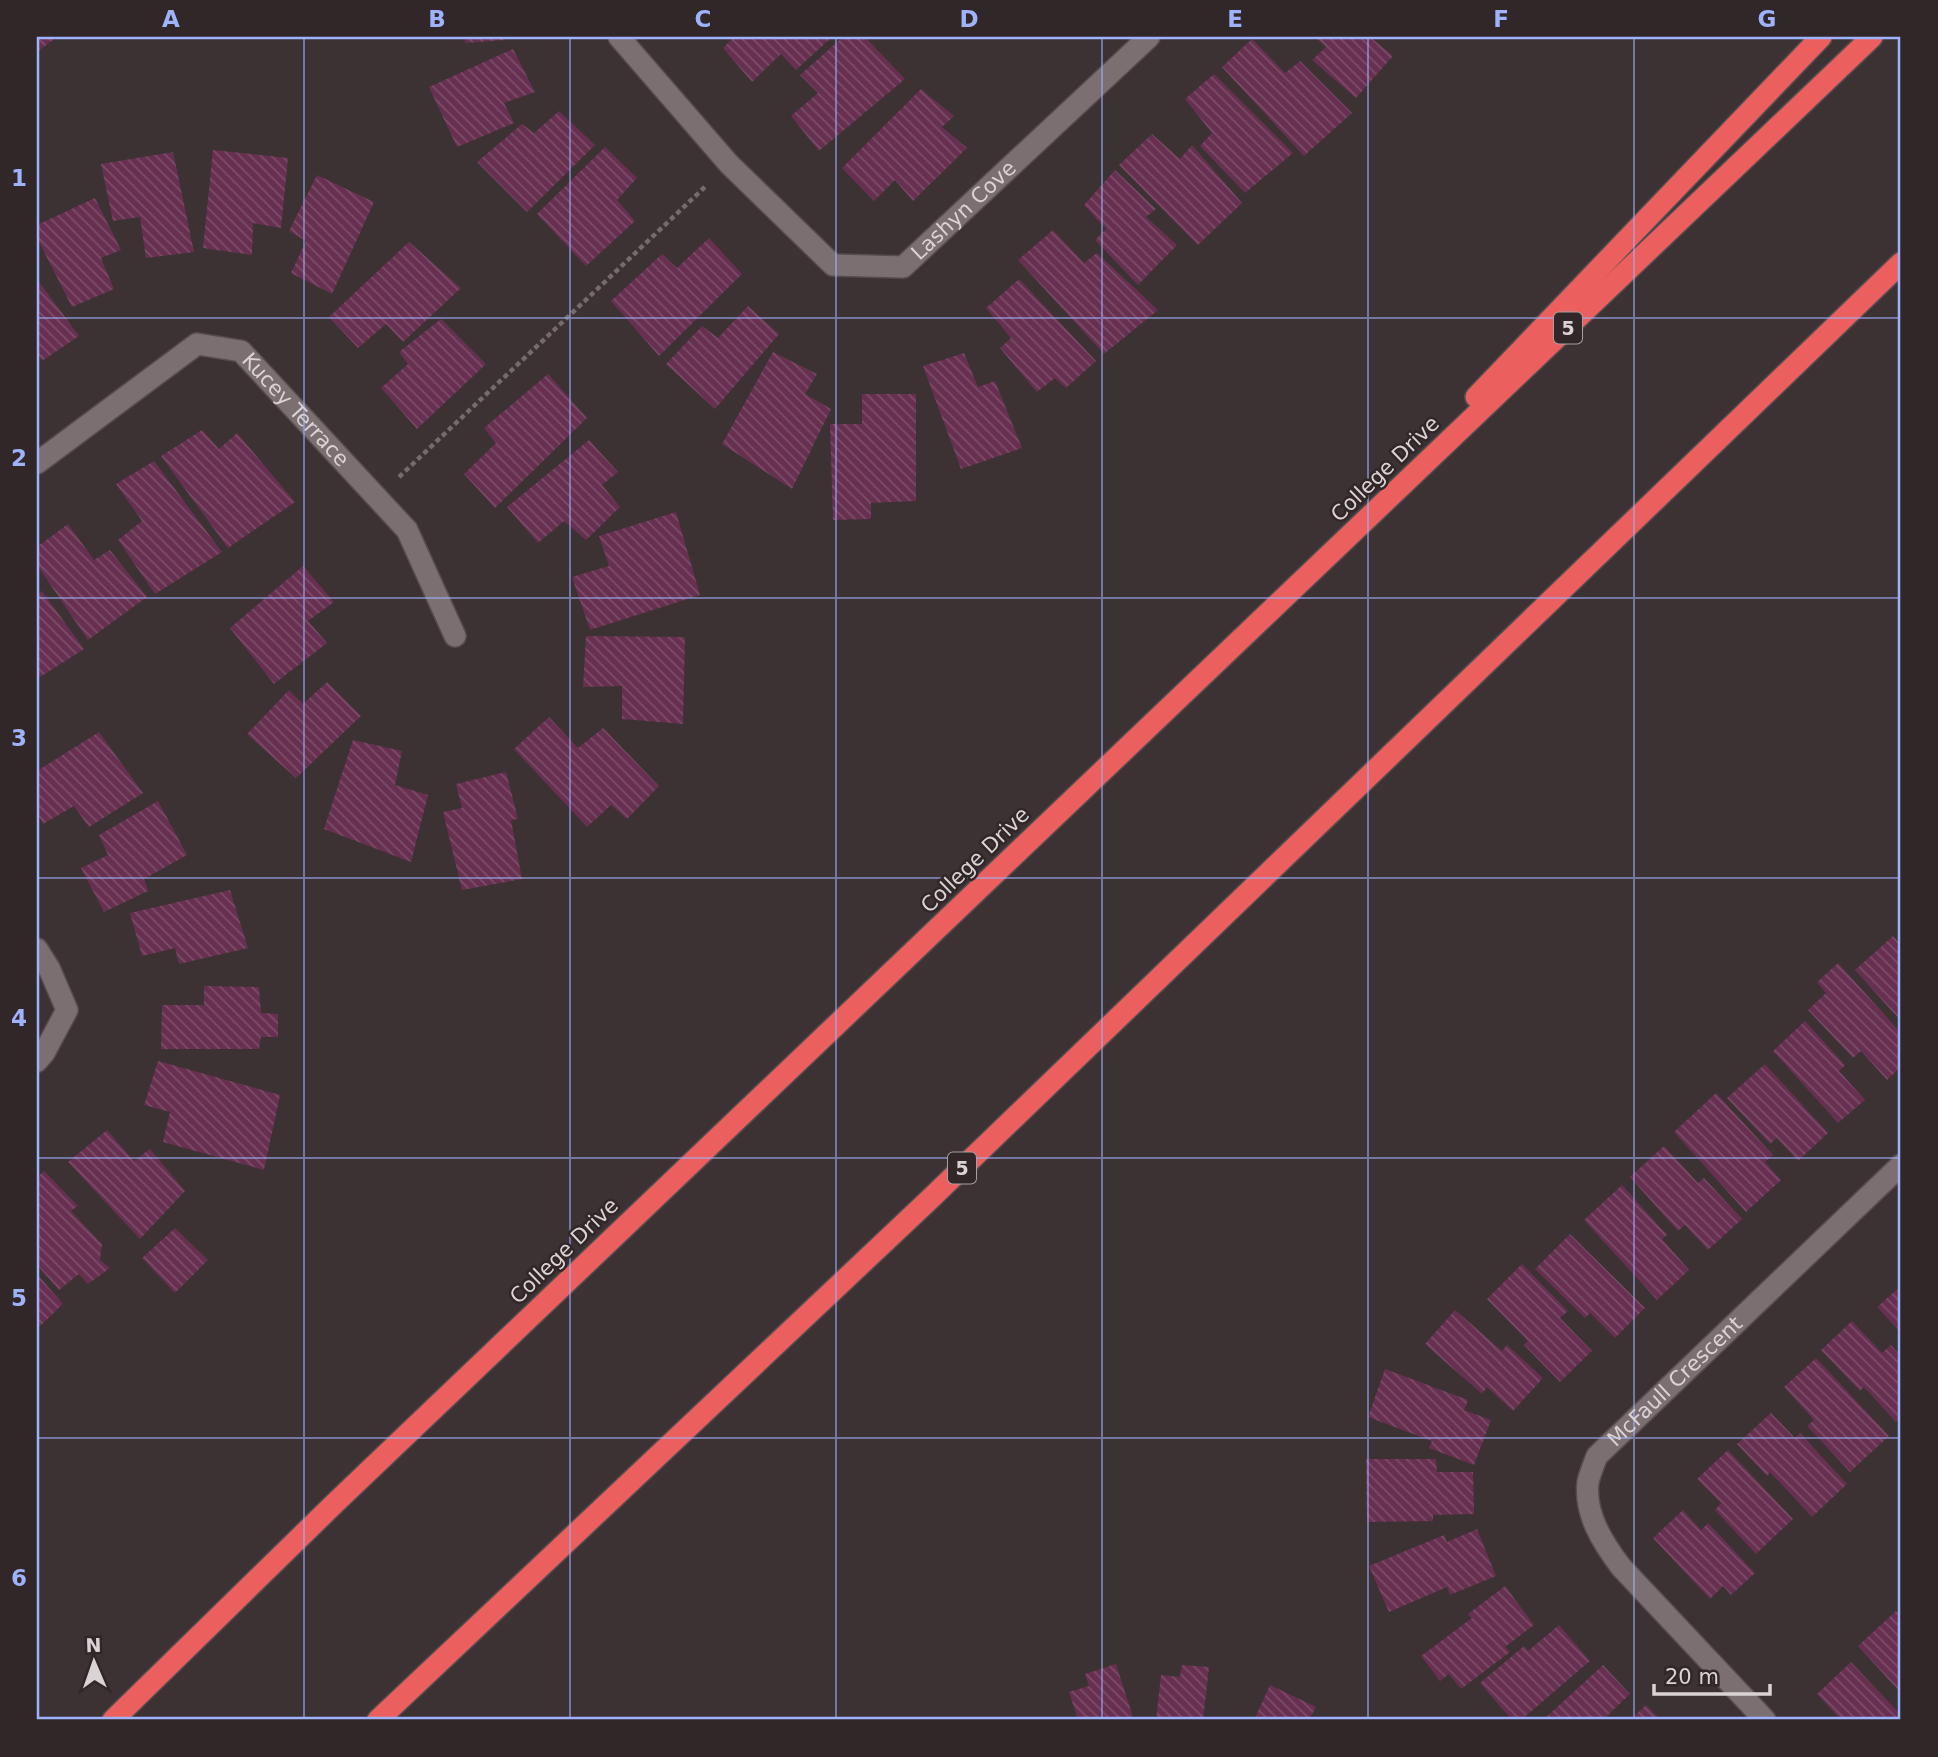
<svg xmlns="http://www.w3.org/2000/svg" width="1938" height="1757" font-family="'DejaVu Sans',sans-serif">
	<defs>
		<pattern id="building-back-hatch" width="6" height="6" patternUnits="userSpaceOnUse" patternTransform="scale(1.75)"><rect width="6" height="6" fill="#673050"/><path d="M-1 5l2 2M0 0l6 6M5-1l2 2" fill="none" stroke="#7c4d68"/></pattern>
	</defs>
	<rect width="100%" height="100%" fill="#3c3133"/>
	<g fill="url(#building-back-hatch)">
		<polygon points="37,37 57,37 37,52"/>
		<polygon points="465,37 505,37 505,40 465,43"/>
		<polygon points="734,37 832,37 796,70 781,54 752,82 723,48"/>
		<polygon points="843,37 865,37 905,79 819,151 791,116 818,93 800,75"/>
		<polygon points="1315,37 1370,37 1393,56 1356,98 1312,60 1326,47"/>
		<polygon points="1252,39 1285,73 1300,61 1352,113 1304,156 1222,67"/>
		<polygon points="513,49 535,92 504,103 514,123 457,147 429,87"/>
		<polygon points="1214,74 1293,153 1245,193 1200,146 1212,133 1185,99"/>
		<polygon points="921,89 954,116 942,127 967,148 913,201 895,180 874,201 842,168"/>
		<polygon points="559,111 595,145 527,212 477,162 522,124 534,133"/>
		<polygon points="1152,134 1180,159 1192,145 1242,203 1198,245 1119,165"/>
		<polygon points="605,147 637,178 617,200 635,221 586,266 537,214"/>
		<polygon points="213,150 288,158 281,228 253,223 252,255 203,248"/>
		<polygon points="173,152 194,252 146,258 140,217 113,221 101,164"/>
		<polygon points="1115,170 1156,209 1146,217 1177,245 1138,285 1095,240 1106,229 1084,205"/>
		<polygon points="317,175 374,202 332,294 291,273 306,241 289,231"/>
		<polygon points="95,198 121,250 101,258 114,289 72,307 37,238 37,225"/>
		<polygon points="1053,230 1084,263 1097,253 1158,310 1104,354 1018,260"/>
		<polygon points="709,238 742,274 659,356 611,301 662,254 677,268"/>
		<polygon points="409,242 461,288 403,342 386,324 358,348 329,317"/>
		<polygon points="37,279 79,336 42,361 37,354"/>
		<polygon points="1019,279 1096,361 1066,388 1055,378 1037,392 1000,348 1011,338 986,308"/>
		<polygon points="748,306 779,334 715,409 666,364 702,326 718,338"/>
		<polygon points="441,319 486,364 417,429 381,388 408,364 399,352"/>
		<polygon points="773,352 817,374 805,394 831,409 792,489 722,444"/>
		<polygon points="964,353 978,387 995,381 1022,448 961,469 923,366"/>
		<polygon points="548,374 587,418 495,508 464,474 496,443 484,428"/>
		<polygon points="862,394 916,394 916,501 871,503 871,519 833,520 830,424 862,424"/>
		<polygon points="202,430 219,449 237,433 295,502 228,548 161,456"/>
		<polygon points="589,440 618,472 602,485 620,507 586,540 564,521 538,543 507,507"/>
		<polygon points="154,461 222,552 155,594 118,540 142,521 116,484"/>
		<polygon points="676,512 700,595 590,630 572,577 609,566 599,536"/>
		<polygon points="68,524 94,560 110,550 147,597 88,640 37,565 37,547"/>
		<polygon points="303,566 334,602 308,621 327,643 274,684 230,628"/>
		<polygon points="42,591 84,649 37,679 37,594"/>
		<polygon points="586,636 685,637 683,724 622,719 622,686 583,687"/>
		<polygon points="327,682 361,716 296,778 247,734 289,690 303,704"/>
		<polygon points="549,717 578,748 603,728 659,786 627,819 611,805 587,827 514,749"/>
		<polygon points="99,732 143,793 89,827 74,806 43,824 37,813 37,771"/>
		<polygon points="353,740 402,751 395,785 428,795 411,862 324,829"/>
		<polygon points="506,772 518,819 511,820 522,879 462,890 443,812 462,808 456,784"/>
		<polygon points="158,801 187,855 144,879 148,891 104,912 81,868 108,855 99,835"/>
		<polygon points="230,890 248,948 179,964 175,948 142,956 130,913"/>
		<polygon points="1893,936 1901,945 1901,1021 1855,970"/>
		<polygon points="1838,963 1901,1033 1901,1067 1887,1080 1861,1051 1853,1058 1808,1010 1826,993 1817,982"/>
		<polygon points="204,986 259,987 261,1013 278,1014 278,1037 261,1037 259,1049 161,1049 162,1005 204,1005"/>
		<polygon points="1805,1021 1845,1065 1839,1071 1865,1100 1838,1123 1773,1051"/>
		<polygon points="158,1061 280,1095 264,1170 163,1142 170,1112 144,1105"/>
		<polygon points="1765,1064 1828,1133 1798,1161 1777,1138 1770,1144 1727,1098"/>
		<polygon points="1716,1093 1773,1155 1765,1162 1781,1180 1746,1212 1674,1132"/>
		<polygon points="107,1130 134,1161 150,1149 185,1191 140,1239 68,1162"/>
		<polygon points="1664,1146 1698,1183 1704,1178 1742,1219 1708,1250 1685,1225 1678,1231 1630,1177"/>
		<polygon points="44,1171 78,1206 71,1211 102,1244 100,1260 110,1268 88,1284 79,1274 59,1290 37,1265 37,1177"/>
		<polygon points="1622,1185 1667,1235 1662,1239 1689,1270 1657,1300 1584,1220"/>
		<polygon points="175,1228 208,1260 175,1293 142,1258"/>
		<polygon points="1570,1234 1645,1308 1615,1338 1590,1313 1585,1318 1535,1269"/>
		<polygon points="1522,1264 1568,1311 1560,1318 1592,1351 1560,1382 1524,1345 1528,1341 1487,1299"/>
		<polygon points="37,1274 63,1304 37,1329"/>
		<polygon points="1901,1286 1901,1333 1877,1307"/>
		<polygon points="1455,1310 1502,1351 1507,1345 1543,1378 1513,1411 1487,1387 1482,1394 1425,1344"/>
		<polygon points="1852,1321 1882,1353 1891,1345 1901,1356 1901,1417 1896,1422 1864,1387 1860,1391 1821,1350"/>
		<polygon points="1816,1358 1889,1436 1850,1472 1807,1426 1814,1420 1784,1387"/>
		<polygon points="1385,1369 1468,1400 1464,1410 1491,1420 1474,1465 1429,1448 1432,1441 1368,1417"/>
		<polygon points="1771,1413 1795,1438 1800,1433 1847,1484 1812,1517 1770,1472 1767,1476 1737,1444"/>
		<polygon points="1728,1450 1793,1519 1756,1554 1715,1510 1721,1503 1697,1479"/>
		<polygon points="1366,1459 1436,1459 1437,1472 1473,1472 1474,1514 1433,1515 1433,1521 1367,1522"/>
		<polygon points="1683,1510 1701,1530 1708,1523 1755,1573 1731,1595 1723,1586 1710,1599 1653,1538"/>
		<polygon points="1477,1529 1496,1576 1450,1595 1447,1587 1389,1612 1369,1566 1444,1535 1447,1542"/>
		<polygon points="1505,1586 1534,1625 1505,1647 1510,1652 1461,1689 1449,1674 1440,1681 1421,1656 1472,1618 1468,1614"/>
		<polygon points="1896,1611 1901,1617 1901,1693 1858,1646"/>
		<polygon points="1559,1625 1590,1661 1521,1720 1512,1720 1480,1683 1524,1646 1528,1651"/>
		<polygon points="1851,1662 1901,1715 1901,1720 1841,1720 1817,1694"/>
		<polygon points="1116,1664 1134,1720 1078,1720 1069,1692 1089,1686 1085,1674"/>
		<polygon points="1182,1665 1209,1667 1203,1720 1156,1720 1161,1675 1180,1677"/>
		<polygon points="1603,1665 1630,1694 1607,1716 1611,1720 1543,1720"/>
		<polygon points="1270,1685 1316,1707 1309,1720 1254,1720"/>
		<polygon points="1646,1705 1661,1720 1630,1720"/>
	</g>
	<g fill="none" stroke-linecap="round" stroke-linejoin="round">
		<defs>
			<g id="street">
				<path id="s1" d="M619,37l110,127 104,101 70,2 246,-230"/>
				<path id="s2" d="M37,463l160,-119 44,7 166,179 48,106"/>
				<polyline points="37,949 49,968 67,1010 44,1053 37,1061"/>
				<path id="s3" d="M1765,1720l-144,-153c-18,-24 -37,-53 -33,-85 2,-9 6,-18 9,-26l304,-291"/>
			</g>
			<g id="highway">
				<polyline points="1476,397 1821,37"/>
				<polyline points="113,1720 334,1504 1872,37"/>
				<polyline points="378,1720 929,1200 1901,263"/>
			</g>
		</defs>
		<use href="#street" stroke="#564d4f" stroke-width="24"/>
		<use href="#highway" stroke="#564d4f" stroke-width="24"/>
		<polyline stroke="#746b6d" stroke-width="4.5" stroke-dasharray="5 3.5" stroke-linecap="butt" points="399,477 707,185"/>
		<use href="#street" stroke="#7c6f72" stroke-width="21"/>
		<use href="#highway" stroke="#eb605e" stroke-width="21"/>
	</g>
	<path fill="none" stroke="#9fb3fd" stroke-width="2" stroke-opacity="0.55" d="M304,37v1683M570,37v1683M836,37v1683M1102,37v1683M1368,37v1683M1634,37v1683M37,318h1864M37,598h1864M37,878h1864M37,1158h1864M37,1438h1864"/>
	<g text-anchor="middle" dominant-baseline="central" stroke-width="5" stroke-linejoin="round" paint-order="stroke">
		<g fill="#312729" stroke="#a79fa1" stroke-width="2">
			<rect x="1554" y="312.5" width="28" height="31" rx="5"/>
			<rect x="948" y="1152.5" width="28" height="31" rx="5"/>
		</g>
		<g font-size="19" font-weight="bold" fill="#dad3d5">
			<text x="1568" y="328">5</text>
			<text x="962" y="1168">5</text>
		</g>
		<g font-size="21" fill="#dad3d5" stroke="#312729">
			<text stroke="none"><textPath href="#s1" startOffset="466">Lashyn Cove</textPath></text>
			<text stroke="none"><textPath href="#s2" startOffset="324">Kucey Terrace</textPath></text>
			<text transform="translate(1385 469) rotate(-44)">College Drive</text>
			<text transform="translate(975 860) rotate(-44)">College Drive</text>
			<text transform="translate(564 1251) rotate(-44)">College Drive</text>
			<text stroke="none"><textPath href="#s3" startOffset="439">McFaull Crescent</textPath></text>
		</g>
	</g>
	<rect width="1938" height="1757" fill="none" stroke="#312729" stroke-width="77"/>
	<g transform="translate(94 1662) rotate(358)" stroke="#312729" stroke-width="5" paint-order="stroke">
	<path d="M0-5L12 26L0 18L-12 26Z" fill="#dad3d5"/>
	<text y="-10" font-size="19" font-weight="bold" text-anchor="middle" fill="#dad3d5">N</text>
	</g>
	<path d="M1654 1684v10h116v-10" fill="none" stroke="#dad3d5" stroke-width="3.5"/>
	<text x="1665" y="1684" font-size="21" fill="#dad3d5" stroke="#312729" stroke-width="5" paint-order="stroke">20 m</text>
	<rect x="38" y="38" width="1861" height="1680" fill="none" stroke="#9fb3fd" stroke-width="2.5"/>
	<g font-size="23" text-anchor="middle" font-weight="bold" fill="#9fb3fd">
		<text x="171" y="27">A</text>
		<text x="437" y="27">B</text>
		<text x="703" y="27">C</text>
		<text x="969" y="27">D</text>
		<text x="1235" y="27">E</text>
		<text x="1501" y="27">F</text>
		<text x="1767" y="27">G</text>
		<text x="19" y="186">1</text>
		<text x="19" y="466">2</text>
		<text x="19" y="746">3</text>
		<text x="19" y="1026">4</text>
		<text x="19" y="1306">5</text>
		<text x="19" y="1586">6</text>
	</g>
</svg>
